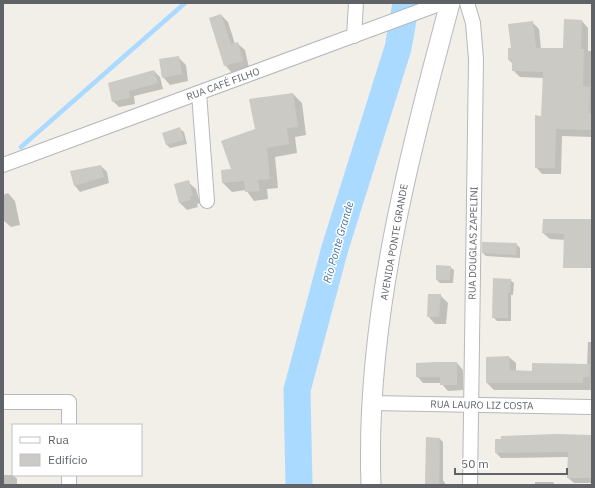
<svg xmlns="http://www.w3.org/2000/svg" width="595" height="488" font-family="'IBM Plex Sans',sans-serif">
	<rect width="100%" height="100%" fill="#f1efe8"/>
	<g fill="#0003">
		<polygon points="221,15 228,22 235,44 237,43 245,50 249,68 232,73 225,65"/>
		<polygon points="582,21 588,28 588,51 592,51 592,137 562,136 561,174 542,174 536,167 542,117 544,78 520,77 513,70 513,64 509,60 512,49 533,23 539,29 541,49 564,49"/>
		<polygon points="178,57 186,65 188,81 170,85 163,77"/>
		<polygon points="154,71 160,77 163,89 134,96 135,104 119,107 113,101"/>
		<polygon points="293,94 302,103 306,135 295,137 297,153 275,157 278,188 267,189 268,199 254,201 246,190 232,192 223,183 222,171 232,170 256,130"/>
		<polygon points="180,129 184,132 187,144 170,148 167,145 164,133"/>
		<polygon points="101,166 107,172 109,183 80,192 75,186 71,172"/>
		<polygon points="188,182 196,189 200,203 197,204 198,207 187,210 179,202"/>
		<polygon points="8,193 15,201 20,225 11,227 3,220 3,195"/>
		<polygon points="592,220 592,268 571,268 565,240 550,239 543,233"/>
		<polygon points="516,244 520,248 520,258 486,256 483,253"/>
		<polygon points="450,267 454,270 453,283 440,283 437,280"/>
		<polygon points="510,280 514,283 513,295 511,295 511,321 497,321 493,317"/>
		<polygon points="440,295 448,303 446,324 435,324 428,316"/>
		<polygon points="588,342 592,342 592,390 494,390 487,383 509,357 516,363 516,371 533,372 587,365"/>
		<polygon points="457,363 463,370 463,390 448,391 441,383 423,383 417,376"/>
		<polygon points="556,435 592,436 592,483 574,483 568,478 569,457 501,458 496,453"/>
		<polygon points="427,438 440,439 443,442 443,480 446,485 427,485"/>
		<polygon points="3,475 13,475 17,479 17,485 3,485"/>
		<polygon points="535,482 553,482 555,485 535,485"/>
	</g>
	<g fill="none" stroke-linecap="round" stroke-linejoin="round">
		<polyline stroke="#aadaff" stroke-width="4.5" points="21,147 185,3"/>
		<polyline stroke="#aadaff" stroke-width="27" points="299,485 297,390 335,248 398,48 406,3"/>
	</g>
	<g fill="#cccac5">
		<polygon points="221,14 231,44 238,42 243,61 224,66 209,18"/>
		<polygon points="564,19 582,20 581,49 584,49 583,86 590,87 589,113 592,113 592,130 556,129 555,168 535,168 535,115 541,116 543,72 512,71 512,60 508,60 508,48 511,48 508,24 533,21 536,48 563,48"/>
		<polygon points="179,56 182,74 162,78 159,59"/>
		<polygon points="154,70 158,83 129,91 130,98 112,102 108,83"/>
		<polygon points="293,93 298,127 287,128 289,144 267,148 270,179 258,180 260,191 245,192 244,181 222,183 221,170 231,169 221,141 255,129 249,99"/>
		<polygon points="180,127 184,140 166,145 162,133"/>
		<polygon points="101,165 104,177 74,186 70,171"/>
		<polygon points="189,180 193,196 190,196 191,200 179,203 174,184"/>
		<polygon points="543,219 592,219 592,268 563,268 564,234 542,233"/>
		<polygon points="482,242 517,243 516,255 482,253"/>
		<polygon points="436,265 451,266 450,280 436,280"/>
		<polygon points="493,278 511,279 510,292 508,292 508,318 492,318"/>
		<polygon points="428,294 441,294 439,317 427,317"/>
		<polygon points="509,356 510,370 532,371 532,363 590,364 589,377 583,377 583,383 486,383 486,357"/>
		<polygon points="436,362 457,362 457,385 440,385 440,377 416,377 416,363"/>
		<polygon points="556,434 591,435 592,478 567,478 568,452 495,453 495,439 501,439 501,436"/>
		<polygon points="426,437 440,438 439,485 425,485"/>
	</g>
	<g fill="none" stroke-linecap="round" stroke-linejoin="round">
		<defs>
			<g id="street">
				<polyline points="467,3 473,23 476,59 470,485"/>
				<polyline points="354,36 356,3"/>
				<polyline points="199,93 207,201"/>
				<polyline points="3,165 442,3"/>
				<polyline points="3,402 69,402 69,425"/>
				<polyline points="371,403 592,407"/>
				<polyline points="69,475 69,485"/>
			</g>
			<path id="secondary" d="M371,485c-6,-164 37,-325 79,-482"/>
		</defs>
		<use href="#street" stroke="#b5b8bc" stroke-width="16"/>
		<use href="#secondary" stroke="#b6babf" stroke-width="21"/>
		<use href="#street" stroke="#fff" stroke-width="14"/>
		<use href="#secondary" stroke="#fff" stroke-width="19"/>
	</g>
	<g text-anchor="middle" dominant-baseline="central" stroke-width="3" stroke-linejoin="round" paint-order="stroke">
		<g font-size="10" fill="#5f6368" stroke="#fff">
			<text transform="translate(223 84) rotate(-20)">RUA CAFÉ FILHO</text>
			<text transform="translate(394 242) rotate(-80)">AVENIDA PONTE GRANDE</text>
			<text transform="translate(473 243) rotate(-89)">RUA DOUGLAS ZAPELINI</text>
			<text transform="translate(482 405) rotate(1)">RUA LAURO LIZ COSTA</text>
		</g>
		<g font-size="11" font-style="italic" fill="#4174aa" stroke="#fff">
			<text transform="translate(338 242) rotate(-74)">Rio Ponte Grande</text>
		</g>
	</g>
	<rect width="595" height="488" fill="none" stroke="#5f6368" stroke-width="8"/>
	<rect x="12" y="424" width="130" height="52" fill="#ffffff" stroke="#bfc1c3"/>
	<rect x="20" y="437" width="20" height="6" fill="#ffffff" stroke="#bfc1c3"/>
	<text x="48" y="444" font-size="12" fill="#5f6368">Rua</text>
	<rect x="20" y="454" width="20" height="12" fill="#cccac5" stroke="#bfc1c3"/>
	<text x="48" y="464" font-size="12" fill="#5f6368">Edifício</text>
	<path d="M455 468v6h112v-6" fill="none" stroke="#5f6368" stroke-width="2"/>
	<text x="461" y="468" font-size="12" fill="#5f6368" stroke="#ffffff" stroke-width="3" paint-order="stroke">50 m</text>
</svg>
